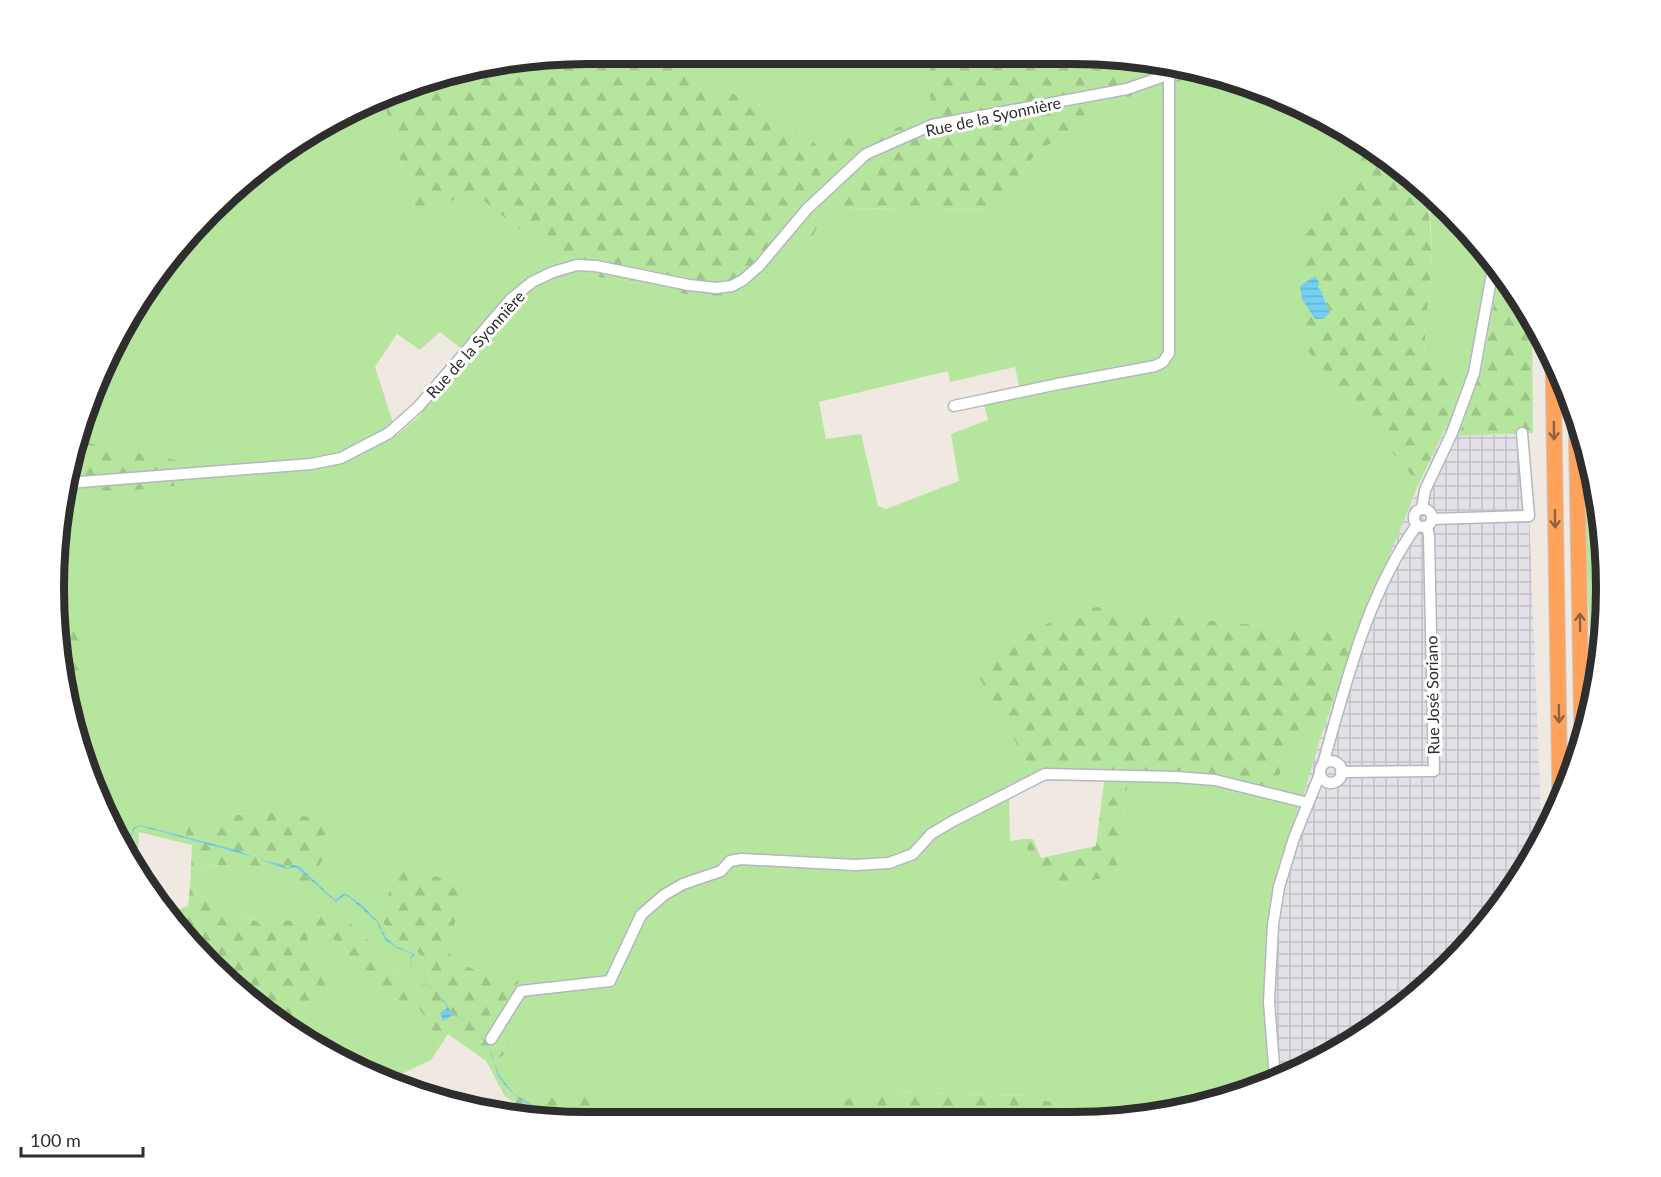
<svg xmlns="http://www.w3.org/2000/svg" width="1661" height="1177" font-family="Lato,sans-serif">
	<defs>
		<pattern id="industrial-grid" width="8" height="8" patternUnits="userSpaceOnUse" patternTransform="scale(1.5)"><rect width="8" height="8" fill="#e3e1e8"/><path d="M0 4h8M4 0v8" fill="none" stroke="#c3c1c7"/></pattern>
		<pattern id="forest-firs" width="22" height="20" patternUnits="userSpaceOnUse" patternTransform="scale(1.5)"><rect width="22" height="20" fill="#b6e59e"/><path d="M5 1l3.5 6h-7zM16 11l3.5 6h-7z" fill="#9dc588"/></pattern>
		<pattern id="water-rules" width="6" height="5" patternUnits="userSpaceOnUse" patternTransform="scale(1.5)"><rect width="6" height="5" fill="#75cff0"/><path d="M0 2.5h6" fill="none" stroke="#66b2ce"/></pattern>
	</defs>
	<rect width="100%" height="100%" fill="#efe9e1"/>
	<polygon fill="url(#industrial-grid)" points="1444,431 1459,436 1526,434 1542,842 1497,914 1425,990 1309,1068 1270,1080 1265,1019 1268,940 1289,843 1321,736 1357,635 1396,538"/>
	<g fill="#b6e59e" fill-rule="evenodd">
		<polygon points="658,54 929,54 932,114 889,131 832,141 822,150 766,108 676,69"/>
		<path d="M1203,74l137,52 32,26 -7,1 48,324 4,11 -60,147 -154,-15 -106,-13 -127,57 24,37 38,72v4l-23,7 1,57 14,-2 16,50 76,-13 13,-101 165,-41 27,2 -32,107 -21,97 -3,79 5,61 -127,38 -36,1 -76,-23 -142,-4 -57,9 -39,19 -202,2 11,-31 -25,-3 -19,10 -17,-2 -21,-8 -15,9 -16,-31 16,-12 -1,-14 -12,-15 -13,-54 -25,-9 -6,-13 17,-65 -66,-16 -17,42 2,14 9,14 20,7 14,21 5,16 -17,5 -21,-16 -25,-30 -22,-21 -26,-4 -56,8 -37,-13 -38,-24 1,-21 46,-1 23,3 46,18 -48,-75 -69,13 -6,19 -44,-11 -2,35 -28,-42 -36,-120 5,1 -19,-83v-105l5,-21 127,-34 -112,-22 16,-57 91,-148 106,-92 92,-42 32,114 47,-20 7,-7 105,84 69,12 58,13 67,-27 27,-32h15l17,-31 180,2 12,-37 18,-21 74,-50zM440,332l29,23 -52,63 -20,17 -22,-68 22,-33 23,16zM1015,367l6,29 -37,9 4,15 -37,14 8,47 -73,28 -8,-3 -17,-72 -35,5 -7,-37 129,-31 2,11z"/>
		<path d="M1430,213c29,2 36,13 44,39l16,6 10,13 -16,87 -25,78 -15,-5 12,-37 -32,-42 8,-99z"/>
		<polygon points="1585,446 1602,518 1606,623 1593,702 1587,570"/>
		<polygon points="324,932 344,948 375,991 419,1008 441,1045 431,1060 386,1081 352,1068 273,1019 332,1004 307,937"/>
	</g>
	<g fill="url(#forest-firs)">
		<polygon points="588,54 658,54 676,69 766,108 822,149 832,141 889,131 931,114 929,54 1073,54 1177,64 1203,74 1112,102 1038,152 1020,173 1008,210 828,208 811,239 796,239 769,271 734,295 702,298 644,285 575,273 470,190 463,196 416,216 384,102 450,72"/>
		<polygon points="1372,152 1428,198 1432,253 1424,352 1456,394 1444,431 1417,488 1413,477 1308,351 1297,298 1303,239 1366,153"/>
		<polygon points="1500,271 1532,316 1533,433 1459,436 1484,358"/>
		<polygon points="79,441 192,463 194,484 64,497"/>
		<polygon points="1097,607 1203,620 1357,635 1321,736 1294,735 1273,792 1129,775 1116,876 1040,889 1024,839 1033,839 1041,858 1096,846 1105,774 1032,777 1032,773 994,701 970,664 1070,612"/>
		<polygon points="59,623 83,625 79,706 73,705 59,659"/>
		<polygon points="258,811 327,819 322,861 306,886 260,868 237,865 191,866 192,845 183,843 189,824"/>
		<polygon points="399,867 465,884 448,949 454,962 479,971 519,981 492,1025 504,1039 505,1054 489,1066 486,1061 448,1034 441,1045 419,1008 375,991 344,948 324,932 307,937 332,1004 273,1019 263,1013 187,941 168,913 188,906 190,887 228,911 264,924 321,916 347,920 369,941 394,971 415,987 432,982 427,966 413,945 393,938 384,924 382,910"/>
		<polygon points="520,1088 541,1096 558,1098 577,1088 603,1091 591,1122 545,1120 506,1097"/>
		<polygon points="889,1092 1031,1096 1107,1119 793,1120 832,1101"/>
	</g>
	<g fill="url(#water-rules)">
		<polygon points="1315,276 1319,282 1318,288 1323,292 1322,294 1330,313 1323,319 1315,319 1302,299 1300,286"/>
		<path d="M140,825l100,26 17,8 23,5 7,4 7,-3 6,2 35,33 10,-7 18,13 15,16 8,16 11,9 18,7 -5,6 2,9 34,34 5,9 22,15 16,21 10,27 15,19 48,28c-23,-9 -50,-24 -63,-45 -4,-7 -4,-16 -7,-23 -5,-13 -25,-34 -38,-40l-11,7 -3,-8 7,-5 -1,-4 -33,-34 -3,-11 3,-5 -16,-6 -12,-8 -8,-18 -28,-25 -4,-2 -9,7 -40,-35 -9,2 -44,-15 -103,-28 -6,3 -1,6 -6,1 -13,-4 13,3 5,-1 1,-6z"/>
	</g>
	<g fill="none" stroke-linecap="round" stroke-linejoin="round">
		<defs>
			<g id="minor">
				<polyline points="954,406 1058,384 1155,366 1163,362 1169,353 1169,75"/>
				<polyline points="68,483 311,464 341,458 389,433 419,406 511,299 532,282 553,272 577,265 596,266 689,285 716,288 732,286 743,280 759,266 807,209 866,154 932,125 1127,89 1187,68"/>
				<circle cx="1423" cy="518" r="9"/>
				<polyline points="1422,509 1425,490 1452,433 1474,373 1494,263"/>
				<polyline points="1432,519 1529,516 1522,433"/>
				<circle cx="1331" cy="772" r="11"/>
				<path d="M1323,764c23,-81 44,-170 94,-239"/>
				<polyline points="1341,772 1434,771 1429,536 1427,527"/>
				<polyline points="491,1039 521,991 610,981 641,915 664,895 683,884 721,871 730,861 741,859 855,865 889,863 913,854 931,834 953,821 1045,774 1176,777 1215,780 1308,803"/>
				<polyline points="1275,1078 1269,1002 1273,925 1279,887 1294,838 1320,774"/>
			</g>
			<g id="highway">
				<polyline points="1553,359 1560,803"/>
				<polyline points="1576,412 1582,744"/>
			</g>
		</defs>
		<use href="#minor" stroke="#b4b7c1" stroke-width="13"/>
		<use href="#highway" stroke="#c9c9c9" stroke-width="17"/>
		<use href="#minor" stroke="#fff" stroke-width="10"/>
		<use href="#highway" stroke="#ffa35c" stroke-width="15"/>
	</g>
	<defs><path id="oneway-shaft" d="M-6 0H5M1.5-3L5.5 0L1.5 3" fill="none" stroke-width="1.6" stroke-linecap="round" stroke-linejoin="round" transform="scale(1.5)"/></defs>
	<g stroke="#8c6343">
		<use href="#oneway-shaft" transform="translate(1554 431) rotate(89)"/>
		<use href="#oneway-shaft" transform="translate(1555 519) rotate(89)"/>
		<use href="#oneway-shaft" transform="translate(1580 622) rotate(-91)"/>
		<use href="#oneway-shaft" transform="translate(1559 714) rotate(89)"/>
	</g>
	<g text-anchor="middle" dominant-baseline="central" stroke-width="6" stroke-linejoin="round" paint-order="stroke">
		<g font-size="16" fill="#2e2e2e" stroke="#fff">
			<text transform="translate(993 116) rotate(-12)">Rue de la Syonnière</text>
			<text transform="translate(475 344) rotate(-48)">Rue de la Syonnière</text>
			<text transform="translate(1432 695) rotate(-91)">Rue José Soriano</text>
		</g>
	</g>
	<path d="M0 0H1661V1177H0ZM588 64H1072A524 524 0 0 1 1596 588V588A524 524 0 0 1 1072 1112H588A524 524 0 0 1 64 588V588A524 524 0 0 1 588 64Z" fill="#fff" fill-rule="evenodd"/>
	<path fill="none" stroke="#2e2e2e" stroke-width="8" d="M588 64H1072A524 524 0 0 1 1596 588V588A524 524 0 0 1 1072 1112H588A524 524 0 0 1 64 588V588A524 524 0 0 1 588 64Z"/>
	<path d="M21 1147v9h122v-9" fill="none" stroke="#2e2e2e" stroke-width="3"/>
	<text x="30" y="1147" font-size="18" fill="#2e2e2e" stroke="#ffffff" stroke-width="4.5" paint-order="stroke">100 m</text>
</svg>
